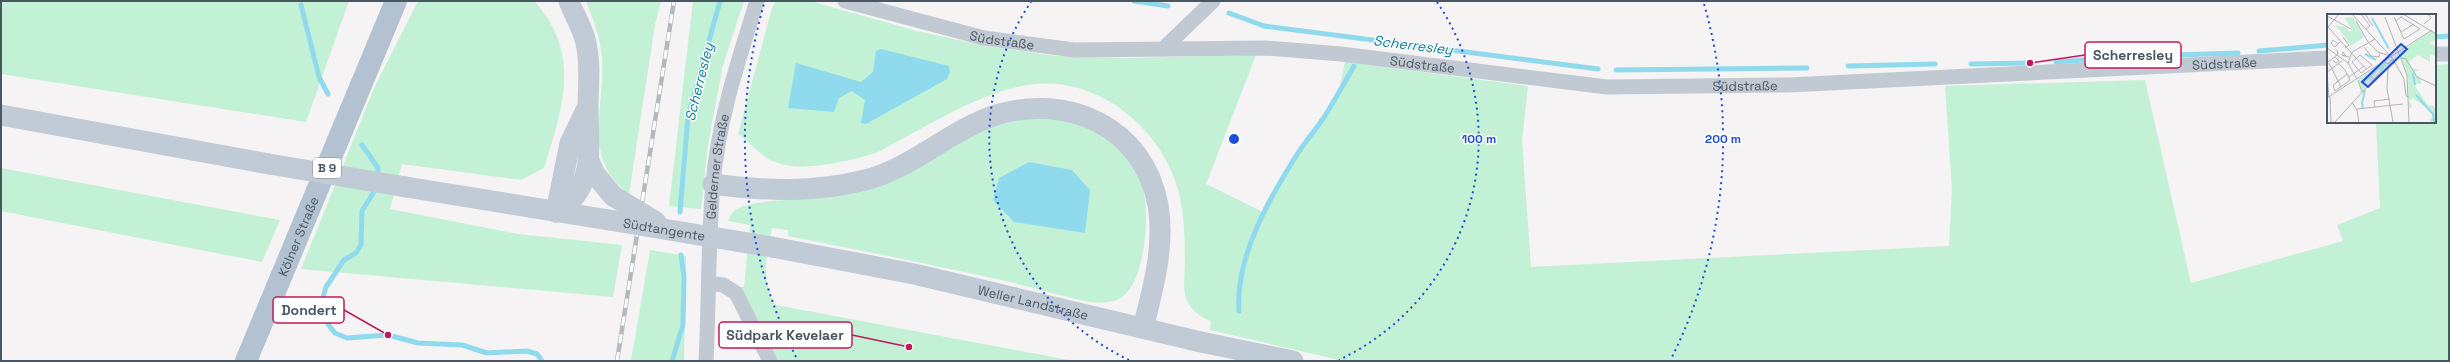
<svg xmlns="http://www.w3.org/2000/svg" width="2450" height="362" font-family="'Space Grotesk',sans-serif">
	<rect width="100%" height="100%" fill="#f5f3f3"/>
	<g fill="#c3f1d5">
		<polygon points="1,1 349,1 306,122 1,74"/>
		<path d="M418,1h116c48,52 29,106 10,167l-23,12 -119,-16 -12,45 128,25 104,11 -9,52 -312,-28 74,-183z"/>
		<path d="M586,1h75l-6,24 -26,169c-49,-38 -23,-86 -27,-137 -2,-20 -9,-38 -16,-56z"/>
		<polygon points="693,1 744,1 723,65 708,145 701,209 669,206"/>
		<path d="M776,1h34l107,30 69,15 70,10 70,2 130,-3 -50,129 57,28 34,-61 28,-37 15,-28 5,-24 183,24 -6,54 9,127 418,-21 3,-57 -7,-103 200,-6 46,203 152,-42 -6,-16 43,-17 -4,-86h59v-57l14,-1v297h-1105l-134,-31 1,-9c-13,-5 -23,-13 -26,-27 -2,-11 0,-23 0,-34 0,-21 -1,-42 -5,-63 -15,-70 -89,-129 -163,-110 -50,12 -94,42 -139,65 -27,9 -76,21 -103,10 -14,-5 -25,-20 -37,-28l34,-126z"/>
		<path d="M1023,118c25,0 52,-1 74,13 19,12 39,34 46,56 7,27 3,101 -26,113 -7,3 -20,3 -27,2 -30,-6 -60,-16 -89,-22 -71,-16 -142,-30 -213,-44v-6l-16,-2c-4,27 -13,53 4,77l298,56h-299l-38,-74h7l6,-62 -22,-4c2,-5 4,-9 9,-12 18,-10 60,-8 83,-13l164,-67z"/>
		<polygon points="1,168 280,220 262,262 1,211"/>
		<polygon points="650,250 686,256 684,361 631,361"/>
	</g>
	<g fill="#90daee">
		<polygon points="881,49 949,66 950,72 947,79 866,124 861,123 865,100 852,91 839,98 834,112 788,108 796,63 861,82 873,72 876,51"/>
		<polygon points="1029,162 1072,170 1090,190 1085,233 1014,222 993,200 999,178"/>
	</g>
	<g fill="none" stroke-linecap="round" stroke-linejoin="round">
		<g stroke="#90daee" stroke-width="5">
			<polyline points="1134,1 1168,6"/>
			<polyline points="301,5 319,77 328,94"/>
			<polyline points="1229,13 1264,26 1598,69"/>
			<polyline points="2435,37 2449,36"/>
			<polyline points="2259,51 2328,45"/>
			<polyline points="2175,55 2238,53"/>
			<polyline points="2056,62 2149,55"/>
			<polyline points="1971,64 2030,63"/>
			<polyline points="1848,66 1935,64"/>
			<polyline points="1616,70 1807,68"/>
			<polyline points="362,145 378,168 378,177"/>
			<polyline points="377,187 362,211 361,245 356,253 344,260 326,287 322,301 327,323 335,333 347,338 388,335 418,343 462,345 487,353 527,351 537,354 542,361"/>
			<polyline points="680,212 688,117 720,1"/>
			<path d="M1239,311c-4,-54 31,-114 59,-158 9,-14 20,-26 28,-39 10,-16 19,-32 28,-48"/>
			<polyline points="672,361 683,325 684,276 681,255"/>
		</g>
		<g stroke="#c1cad2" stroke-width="15">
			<path id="s1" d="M845,1l139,37 90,12 192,-2 75,6 266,33 182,-2 539,-27"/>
			<polyline points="1163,49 1213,1"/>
			<polyline points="2435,54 2449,54"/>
			<polyline points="709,283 723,285 736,293 770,361"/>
			<path id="s2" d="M706,361c3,-59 2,-118 7,-177 5,-62 25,-123 44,-183"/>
		</g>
		<g stroke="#c1cbd6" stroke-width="21">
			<polyline points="1,115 269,164"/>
			<polyline points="589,161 595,174 613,196"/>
			<path d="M713,184c51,7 101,9 152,-4 48,-12 85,-50 131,-65 72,-22 148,12 162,90 7,41 -5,84 -15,123"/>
			<polyline points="406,187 609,220"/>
			<path d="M556,212c41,-24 32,-64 32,-104 0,-22 3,-43 -2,-65 -3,-15 -12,-28 -17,-42"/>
			<polyline points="556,212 570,143 586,110"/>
			<path id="s3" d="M772,247l142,27 287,68 92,19"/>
		</g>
		<path stroke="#b3c2d1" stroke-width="22" id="s4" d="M246,361l150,-360"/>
		<defs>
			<polyline id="rail" points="617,361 674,1"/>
		</defs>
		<use href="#rail" stroke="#b5b8bd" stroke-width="4.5"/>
		<use href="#rail" stroke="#fff" stroke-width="3" stroke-dasharray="9" stroke-linecap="butt"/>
		<g stroke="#c1cbd6" stroke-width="21">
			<polyline points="269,164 406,187"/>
			<polyline points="613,196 656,222"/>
			<path id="s5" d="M609,220l163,27"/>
		</g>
	</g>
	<g fill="none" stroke="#1d4ed8" stroke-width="2" stroke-dasharray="2 4">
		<path d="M1129 360A245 245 0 0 1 1031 2M1437 2A245 245 0 0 1 1339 360"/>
		<path d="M796 357A489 489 0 0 1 764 4M1704 4A489 489 0 0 1 1672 357"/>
	</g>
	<g text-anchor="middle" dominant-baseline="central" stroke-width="3" stroke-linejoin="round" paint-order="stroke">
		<rect fill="#fff" stroke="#808990" stroke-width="1" x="313" y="158" width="28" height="20" rx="3"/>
		<g font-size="12" font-weight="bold" fill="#4a5661">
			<text x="327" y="168">B 9</text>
		</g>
		<g font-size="13" fill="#4a5661" stroke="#fff">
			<text stroke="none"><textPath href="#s1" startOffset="162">Südstraße</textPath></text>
			<text stroke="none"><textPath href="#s1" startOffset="584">Südstraße</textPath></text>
			<text stroke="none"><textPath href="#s1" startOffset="1388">Südstraße</textPath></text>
			<text stroke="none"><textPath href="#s1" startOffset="908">Südstraße</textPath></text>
			<text stroke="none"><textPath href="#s2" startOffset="195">Gelderner Straße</textPath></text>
			<text stroke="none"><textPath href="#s5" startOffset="56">Südtangente</textPath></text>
			<text stroke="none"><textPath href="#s4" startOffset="135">Kölner Straße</textPath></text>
			<text stroke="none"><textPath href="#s3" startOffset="267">Weller Landstraße</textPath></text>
		</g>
		<g font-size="14" font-style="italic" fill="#0c7c9b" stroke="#fff">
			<text transform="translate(1413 45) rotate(7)">Scherresley</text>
			<text transform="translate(699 82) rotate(-76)">Scherresley</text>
		</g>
	</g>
	<g transform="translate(2327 14)">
		<rect width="109" height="109" fill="#f5f3f3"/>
		<path d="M26,3l11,20 -15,10 1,-3 -8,-11 -5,-6 -7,-2 16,2 3,5 3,-2 -7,-12zM104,17l5,3v5l-6,4 6,3 -1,10 -5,-2v8l-12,-7 -10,7 4,6 7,2 -6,3 8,6v5l-4,-1 -2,3 13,20 5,-1 3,6v12h-5l-2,-4 6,-2 -3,-5 -19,-14 -4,2 3,7 -3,1 -1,-31 -8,-25zM65,45l2,3 -8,6 -2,-2v3l-3,3 -3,-3 -6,7 2,2 -3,3 -4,-2 -1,4 2,2 -6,7 -4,-13 25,-16 4,2z" fill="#c3f1d5"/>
		<path fill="none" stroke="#90daee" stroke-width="2" d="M45,4l17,31M38,40l11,6M86,59l2,12M89,81l17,19 1,9M36,94l-1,-5 3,-13"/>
		<path fill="none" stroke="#b1b4b9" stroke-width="1" d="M25,0l41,45 11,20 2,17 3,1M34,0l9,12 -4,3M38,0l8,12M76,0l33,20M0,2l24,13M58,3l22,58 2,48M67,3l2,4 6,-5M29,7l12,21 10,10 12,4M69,7l8,18 16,-10 -19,-12M97,10l7,-6 -3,-4M1,13l38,42M1,13l11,-13M74,18l13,-8M16,23l6,8 -4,3M11,30l-5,-4 -2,3 4,4 5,-5M37,33l7,9 8,1 1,-4M0,34l21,15 9,16M33,41l12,10 -11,8 -9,-11zM19,42l-3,-4 -1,3 3,1 4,1M74,44l5,1 11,18 19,9M6,46l3,3 3,-2 -4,-4M57,48l4,2 5,-6M0,49l11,-9 -1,-4M2,49l12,24M21,49l4,-11 23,-13M12,50l6,6 5,10 -15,11 -2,-6 14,-11M61,54l-1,21 6,33M0,58l15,-11M0,61l2,22M22,63l15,-11M31,66l4,12M3,83l1,26M0,84l105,-68M25,88l5,8 2,13M48,93l-1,-6 16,-2M30,95l46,-5M7,109l43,-47 18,-14"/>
		<path fill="#1d4ed8" fill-opacity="0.15" stroke="#1d4ed8" stroke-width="2" d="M74,30l6,5 -39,38 -6,-5z"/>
		<rect width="109" height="109" fill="none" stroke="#4a5661" stroke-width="2"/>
	</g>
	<circle cx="1234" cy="139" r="6" fill="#1d4ed8" stroke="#fff" stroke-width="2"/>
	<g font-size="12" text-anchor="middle" font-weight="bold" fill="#1d4ed8" stroke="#fff" stroke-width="3" stroke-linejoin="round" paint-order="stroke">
		<text x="1479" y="143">100 m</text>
		<text x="1723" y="143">200 m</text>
	</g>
	<path fill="none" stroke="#c2185b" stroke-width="1.5" d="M2030 63L2085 55M388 335L344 310M909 347L852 335"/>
	<g fill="#c2185b" stroke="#fff" stroke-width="1.5">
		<circle cx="2030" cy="63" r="4"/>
		<circle cx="388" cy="335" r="4"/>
		<circle cx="909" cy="347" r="4"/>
	</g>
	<g fill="#fff" stroke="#c2185b" stroke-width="1.5">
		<rect x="2085" y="42" width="96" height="26" rx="4"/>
		<rect x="273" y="297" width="71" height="26" rx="4"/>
		<rect x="719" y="322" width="133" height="26" rx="4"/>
	</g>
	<g font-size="14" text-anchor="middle" font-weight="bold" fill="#4a5661">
		<text x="2133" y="60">Scherresley</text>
		<text x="309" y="315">Dondert</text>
		<text x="785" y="340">Südpark Kevelaer</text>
	</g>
	<rect width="2450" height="362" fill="none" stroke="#4a5661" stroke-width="4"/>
</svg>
